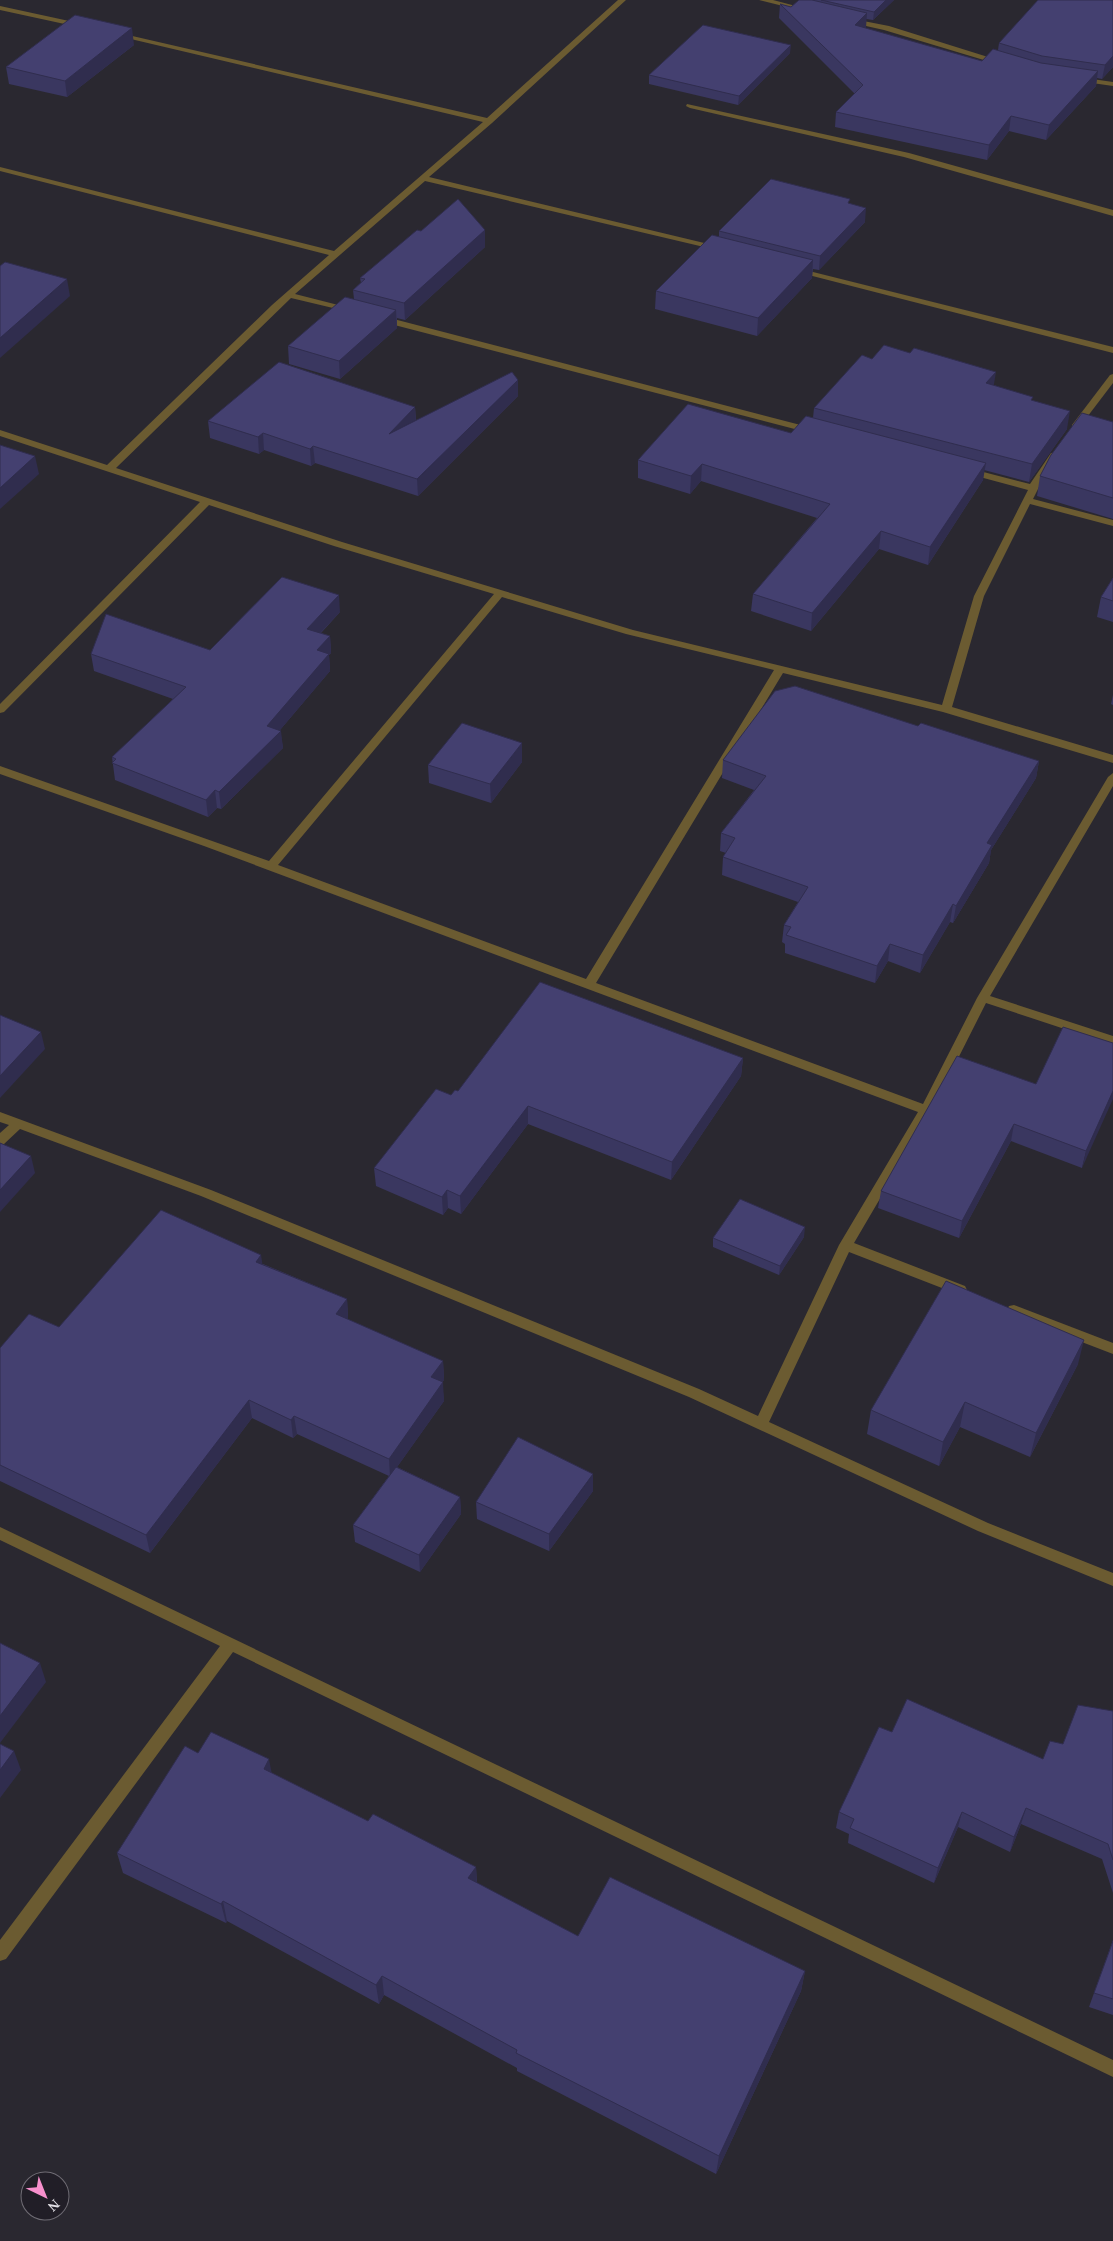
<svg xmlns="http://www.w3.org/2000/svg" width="1113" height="2241" font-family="'Times New Roman',serif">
	<rect width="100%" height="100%" fill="#2a2830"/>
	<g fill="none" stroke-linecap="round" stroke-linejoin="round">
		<g fill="#6b5b31" fill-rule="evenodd">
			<path d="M618,0h8l-134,123 -63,54 292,70v4l-296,-70 -130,113 59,15v4l-63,-15 -175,170 226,74 291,88 309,75 32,-109 54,-106 -63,-17 -2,-2 5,-3 62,16 21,-31h6l2,2 -13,18 -13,26 80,21v6l-83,-22 -46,92 -32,111 161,48v8l-170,-51 -160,-39 -187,310 327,121 54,-106 131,-221 5,-4v13l-123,210 123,40v9l-127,-42 -54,107 -78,133 111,43 2,4 -2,4 -5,1 -111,-43 -80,170 219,101 125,50v13l-135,-55 -289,-134 -488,-201 -181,-67 -16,15 -4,2v-13l9,-8 -9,-3v-10l211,78 488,199 59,27 81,-171 79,-133 -714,-266 -204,-72v-8l269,95 225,-267 -160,-48 -125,-41 -205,207 -4,1v-9l200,-202 -200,-66v-6l107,35 165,-160 57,-50 -329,-84v-4l334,84 149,-129 -365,-86 -4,-2 1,-2 372,86zM502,597l124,37 148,36 -188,309 -308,-114z"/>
			<polygon points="759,0 773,0 811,10 807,12"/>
			<polygon points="0,6 83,24 87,26 83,28 0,10"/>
			<polygon points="848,18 889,26 1004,62 997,64 884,30 848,22"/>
			<polygon points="1078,77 1113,82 1113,86 1078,81"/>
			<polygon points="687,104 909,153 1113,210 1113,216 904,157 690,108 686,106"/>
			<polygon points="793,267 1113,347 1113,353 793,271"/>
			<polygon points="382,316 816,429 818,431 816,433 810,433 379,321 378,319"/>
			<polygon points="1113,374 1113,383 1078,429 1072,429 1072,425 1110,375"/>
			<polygon points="1014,1305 1113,1343 1113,1354 1009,1314 1007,1310 1009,1306"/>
			<polygon points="0,1527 1113,2060 1113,2077 233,1652 6,1959 0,1961 0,1940 220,1646 0,1540"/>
		</g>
	</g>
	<g fill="#3a3760">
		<polygon points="799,0 894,0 873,20 866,19 865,28 982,61 998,50 999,43 1113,0 1113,67 1102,79 1097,78 1096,86 1046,140 1009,131 987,160 835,127 836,112 855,94 779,18 780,4 791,7"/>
		<polygon points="134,45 67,97 9,84 6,67"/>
		<polygon points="790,53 738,105 649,84 649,75"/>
		<polygon points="850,203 865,222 819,270 813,269 812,278 757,336 655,309 656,291 719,236 719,231"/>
		<polygon points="485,230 485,247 405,320 397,318 397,328 340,379 289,364 288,346 354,299 353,290 361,283 360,278 421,231"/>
		<polygon points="872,359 994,385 1032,400 1067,429 1029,482 984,470 983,480 928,565 879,549 811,631 751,611 753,594 817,518 701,481 690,494 638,478 638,460 791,433 813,418 814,408"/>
		<polygon points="518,380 518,396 418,496 315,463 311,466 264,450 259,454 210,438 208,421 415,407 416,420"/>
		<polygon points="1113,422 1113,519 1037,496 1040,476"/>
		<polygon points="1113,578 1113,622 1097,617 1101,597"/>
		<polygon points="340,612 321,633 330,636 331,653 329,655 330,671 280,730 283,748 221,809 217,808 208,817 115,780 112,757 173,699 94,671 91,654 210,650"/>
		<polygon points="1113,695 1113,705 1111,704"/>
		<polygon points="918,726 1039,761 1036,778 991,850 989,863 953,923 950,922 920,973 888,961 875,983 785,953 785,944 782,942 784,925 798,902 722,875 723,857 726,853 720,851 721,833 754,790 722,778 723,760"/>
		<polygon points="522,743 522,762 491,803 429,783 428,765"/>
		<polygon points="1113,1043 1082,1168 1011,1141 959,1238 878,1208 881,1191 1036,1084"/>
		<polygon points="743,1058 741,1076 671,1180 528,1124 461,1214 448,1208 443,1215 376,1186 374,1168 451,1095 458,1091"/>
		<polygon points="804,1237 779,1275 713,1247 713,1238"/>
		<polygon points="263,1264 347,1299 348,1318 347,1319 443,1361 444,1380 442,1382 444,1401 397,1467 460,1497 461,1514 420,1572 355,1542 353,1525 389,1476 297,1434 293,1438 252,1418 150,1553 0,1481 0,1348 59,1327"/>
		<polygon points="1078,1364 1030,1457 960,1427 939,1466 867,1434 871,1410"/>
		<polygon points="593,1491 549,1551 477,1519 476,1502"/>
		<polygon points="1113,1711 1113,1893 1102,1859 1021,1824 1010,1852 958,1827 934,1883 848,1843 849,1834 836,1828 839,1812 892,1732 1043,1759"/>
		<polygon points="198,1753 272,1773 368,1821 476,1867 477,1883 578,1936 805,1971 801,1991 716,2174 517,2071 517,2068 384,1995 379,2004 227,1921 226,1923 123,1873 117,1853"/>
		<polygon points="1113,1940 1113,2015 1089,2007"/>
	</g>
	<g fill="#302d4e">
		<polygon points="886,0 894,0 873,20 874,12"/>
		<polygon points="867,13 866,28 854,39 855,25"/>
		<polygon points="132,28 134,45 67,97 65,81"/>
		<polygon points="791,45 790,53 738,105 739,96"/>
		<polygon points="1113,56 1113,67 1102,79 1105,65"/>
		<polygon points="1098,71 1096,86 1046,140 1049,125"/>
		<polygon points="1011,116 1009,131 987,160 989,145"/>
		<polygon points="866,208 865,222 819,270 820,256"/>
		<polygon points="485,230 485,247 405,320 404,303"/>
		<polygon points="813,260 812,278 757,336 758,318"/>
		<polygon points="67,279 70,296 0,358 0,338"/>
		<polygon points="396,310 397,328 340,379 339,361"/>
		<polygon points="996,372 993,390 986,383"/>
		<polygon points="518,380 518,396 418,496 417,479"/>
		<polygon points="415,407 416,424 389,434"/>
		<polygon points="1070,411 1067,429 1029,482 1032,464"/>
		<polygon points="263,433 264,450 259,454 258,437"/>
		<polygon points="313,446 315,463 311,466 310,449"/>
		<polygon points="35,456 39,474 0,509 0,488"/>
		<polygon points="986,463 983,480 928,565 930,547"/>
		<polygon points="702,464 701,481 690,494 691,476"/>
		<polygon points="881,531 879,549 811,631 812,613"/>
		<polygon points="339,595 340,612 308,646 307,629"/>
		<polygon points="330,636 331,653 329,655 330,671 274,737 281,731 283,748 221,809 219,792 267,726 317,650"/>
		<polygon points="522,743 522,762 491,803 490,784"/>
		<polygon points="1039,761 1036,778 991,850 989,863 953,923 956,906 987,843"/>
		<polygon points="215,790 217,808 208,817 206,800"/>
		<polygon points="953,904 950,922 920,973 923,955"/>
		<polygon points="890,944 888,961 875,983 877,966"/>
		<polygon points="41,1032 45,1049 0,1098 0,1076"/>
		<polygon points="743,1058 741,1076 671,1180 672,1162"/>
		<polygon points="1113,1091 1113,1099 1082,1168 1086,1151"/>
		<polygon points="528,1106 528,1124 461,1214 460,1196"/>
		<polygon points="1014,1124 1011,1141 959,1238 962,1221"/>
		<polygon points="31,1156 35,1173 0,1212 0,1190"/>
		<polygon points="447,1190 448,1208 443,1215 442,1197"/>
		<polygon points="805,1227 804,1237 779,1275 780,1266"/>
		<polygon points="261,1255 264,1274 256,1262"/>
		<polygon points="347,1299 348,1318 338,1333 336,1314"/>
		<polygon points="1084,1340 1078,1364 1030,1457 1036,1433"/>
		<polygon points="443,1361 444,1380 433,1396 431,1377"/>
		<polygon points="443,1382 444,1401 390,1477 389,1459"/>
		<polygon points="249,1400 252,1418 150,1553 146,1535"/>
		<polygon points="965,1402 960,1427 939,1466 943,1442"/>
		<polygon points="294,1416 297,1434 293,1438 291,1420"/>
		<polygon points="593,1474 593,1491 549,1551 549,1534"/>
		<polygon points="460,1497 461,1514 420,1572 419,1555"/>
		<polygon points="40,1663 46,1682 0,1743 0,1716"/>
		<polygon points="14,1751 21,1770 0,1798 0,1770"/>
		<polygon points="269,1759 273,1780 264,1769"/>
		<polygon points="1026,1808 1021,1824 1010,1852 1014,1837"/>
		<polygon points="962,1812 958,1827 934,1883 938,1868"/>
		<polygon points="476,1867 477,1887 468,1878"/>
		<polygon points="223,1901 227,1921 226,1923 221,1904"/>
		<polygon points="805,1971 801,1991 716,2174 719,2156"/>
		<polygon points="382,1976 384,1995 379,2004 376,1985"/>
	</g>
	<g fill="#444070" stroke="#302d4e">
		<polygon points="799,0 812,0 867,13 855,25 982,61 993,49 1041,63 1098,71 1049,125 1011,116 989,145 836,112 863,85 780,4 791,7"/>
		<polygon points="821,0 886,0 874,12"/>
		<polygon points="1038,0 1113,0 1113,56 1105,65 1042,56 999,43"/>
		<polygon points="75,15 132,28 65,81 6,67"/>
		<polygon points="703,25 791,45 739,96 649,75"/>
		<polygon points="771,179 850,199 848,203 866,208 820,256 719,231"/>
		<polygon points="458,199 485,230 404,303 353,290 365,279 360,278 417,230 421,231"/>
		<polygon points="712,235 813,260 758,318 656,291"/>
		<polygon points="5,262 67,279 0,338 0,266"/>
		<polygon points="345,297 396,310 339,361 288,346"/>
		<polygon points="884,345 910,353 914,348 996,372 986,383 1033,397 1031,400 1070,411 1032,464 814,408 862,355 872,359"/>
		<polygon points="279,362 415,407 389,434 512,372 518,380 417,479 313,446 310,449 263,433 258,437 208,421"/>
		<polygon points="688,404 791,433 806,416 986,463 930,547 881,531 812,613 753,594 830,504 702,464 691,476 638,460"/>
		<polygon points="1082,413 1113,422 1113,498 1040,476 1051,455"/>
		<polygon points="0,445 35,456 0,488"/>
		<polygon points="282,577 339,595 307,629 330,636 317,650 329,654 267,726 281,731 219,792 215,790 206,800 112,763 116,759 112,757 186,687 91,654 106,614 210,650"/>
		<polygon points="1113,578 1113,601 1101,597"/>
		<polygon points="795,686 918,726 921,723 1039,761 987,843 992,845 956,906 953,904 923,955 890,944 877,966 786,935 791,927 784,925 808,887 723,857 735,838 721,833 766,776 723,760 775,691"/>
		<polygon points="462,723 522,743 490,784 428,765"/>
		<polygon points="540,982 743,1058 672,1162 528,1106 460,1196 447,1190 442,1197 374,1168 436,1089 451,1095 455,1090 458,1091"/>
		<polygon points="0,1015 41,1032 0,1076"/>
		<polygon points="1063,1027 1113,1043 1113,1091 1086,1151 1014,1124 962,1221 881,1191 957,1056 1036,1084"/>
		<polygon points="0,1143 31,1156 0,1190"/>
		<polygon points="740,1199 805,1227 780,1266 713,1238"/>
		<polygon points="161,1210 261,1255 256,1262 347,1299 336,1314 443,1361 431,1377 443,1382 389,1459 294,1416 291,1420 249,1400 146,1535 0,1465 0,1348 29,1314 59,1327"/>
		<polygon points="946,1281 1084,1340 1036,1433 965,1402 943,1442 871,1410"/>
		<polygon points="518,1437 593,1474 549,1534 476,1502"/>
		<polygon points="396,1467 460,1497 419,1555 353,1525"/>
		<polygon points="0,1643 40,1663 0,1716"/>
		<polygon points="907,1699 1043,1759 1050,1741 1063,1744 1078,1705 1113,1711 1113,1860 1108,1844 1026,1808 1014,1837 962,1812 938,1868 850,1828 854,1819 839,1812 879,1727 892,1732"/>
		<polygon points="211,1732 269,1759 264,1769 368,1821 373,1814 476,1867 468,1878 578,1936 610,1877 805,1971 719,2156 516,2053 517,2050 382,1976 376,1985 223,1901 221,1904 117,1853 185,1746 198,1753"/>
		<polygon points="0,1744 14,1751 0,1770"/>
		<polygon points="1113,1941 1113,1999 1094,1993"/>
	</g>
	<g transform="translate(45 2196) rotate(137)"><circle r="24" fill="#211e27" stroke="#6f6c74"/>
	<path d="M0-4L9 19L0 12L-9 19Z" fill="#f790cd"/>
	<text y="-8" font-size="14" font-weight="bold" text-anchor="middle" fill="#e3e1e7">N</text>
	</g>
</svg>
